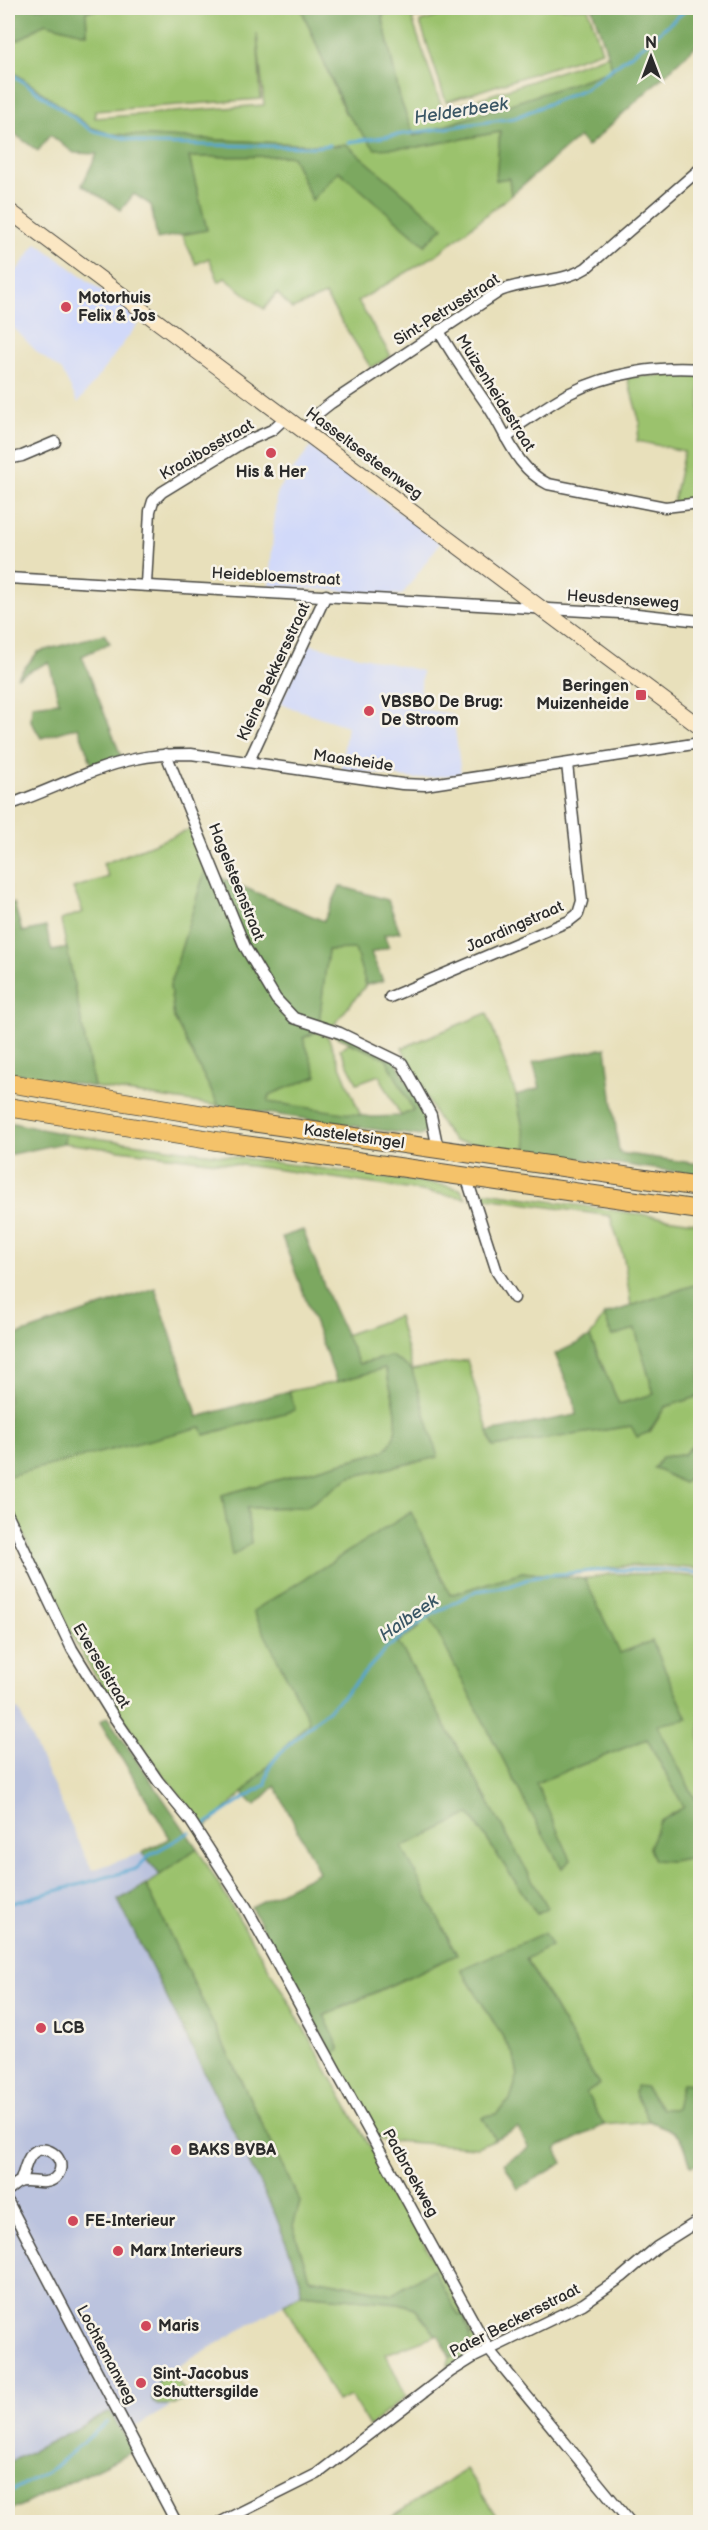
<svg xmlns="http://www.w3.org/2000/svg" width="708" height="2530" font-family="'Balsamiq Sans',sans-serif">
	<rect width="100%" height="100%" fill="#f7f3e8"/>
	<filter id="ink" filterUnits="userSpaceOnUse"><feTurbulence type="fractalNoise" baseFrequency=".0167" numOctaves="2"/><feDisplacementMap in="SourceGraphic" scale="12" xChannelSelector="R" yChannelSelector="G"/><feConvolveMatrix kernelMatrix="1 2 1 2 8 2 1 2 1" color-interpolation-filters="sRGB"/></filter>
	<filter id="wash" filterUnits="userSpaceOnUse"><feTurbulence type="fractalNoise" baseFrequency=".008" numOctaves="4" result="noise"/><feDisplacementMap in="SourceGraphic" scale="24" xChannelSelector="R" yChannelSelector="G"/><feGaussianBlur stdDeviation="1.35" result="paint"/><feColorMatrix in="noise" values="0 0 0 0 0 0 0 0 0 0 0 0 0 0 0 0 0 1.4 0 .05"/><feComposite in="paint" operator="in"/></filter>
	<g filter="url(#wash)">
		<rect width="100%" height="100%" fill="#e8e0bb"/>
		<g fill="#d1d9f9">
			<polygon points="37,243 141,320 78,403 62,371 38,353 8,322 8,278 18,269"/>
			<polygon points="311,447 440,543 402,595 269,586 276,498 279,488"/>
			<polygon points="308,644 422,671 419,709 453,714 461,774 415,779 341,769 347,726 280,704"/>
		</g>
		<polygon fill="#bbc3de" points="18,1709 92,1870 142,1853 160,1875 118,1901 275,2214 300,2279 301,2294 172,2370 188,2396 125,2433 110,2412 8,2463 8,1712"/>
		<g fill="#9bc26d" stroke="#63764c" stroke-width="1.5" fill-rule="evenodd">
			<path d="M135,8h166l44,105 72,34 83,-15 -4,48 13,-2 2,17 -75,60 -78,46 33,55 -20,12 -46,-73 -33,14 -15,-16 -13,16 -39,-31 -6,4 -10,-24 -13,6 -14,-29 25,-5 -18,-73 103,-1 20,44 27,-30 86,75 17,-18 -96,-83 -13,2 -223,-12 -20,-7 -82,-59v-29l11,1 26,-17 42,11 -1,-23zM257,33l7,72 -169,13v-7l166,-12z"/>
			<polygon points="405,8 447,8 412,19 443,111 608,55 613,70 414,136 400,99 382,14"/>
			<polygon points="466,8 588,8 602,51 446,102 420,22"/>
			<polygon points="674,371 674,375 690,375 690,371 700,374 700,500 673,503 684,451 637,441 640,423 627,377 668,375"/>
			<polygon points="191,829 205,871 170,985 174,1018 219,1106 94,1087 61,920 83,912 73,888 109,877 103,864"/>
			<polygon points="355,948 366,985 333,1026 319,1023 328,950"/>
			<polygon points="487,1013 516,1095 528,1152 454,1141 437,1118 402,1048"/>
			<polygon points="316,1032 328,1037 361,1116 268,1103 268,1095 317,1076 303,1038"/>
			<polygon points="349,1043 386,1058 413,1110 401,1116 379,1075 357,1083 340,1049"/>
			<polygon points="65,1134 443,1185 460,1189 466,1198 281,1170 64,1143"/>
			<polygon points="486,1192 700,1223 700,1283 631,1306 624,1259 610,1216 487,1198 482,1205 486,1215 481,1216 477,1199"/>
			<polygon points="604,1315 612,1336 635,1328 654,1394 619,1404 590,1337"/>
			<path d="M398,1316l14,54 55,-10 26,87 139,-21 5,10 13,-4 15,-25 35,-11v42l-17,17 -21,2 22,26 16,-15v101l-33,-3h-44l-59,10 -42,-4 -72,23 -39,-82 -102,208 -66,72 -37,34 -54,-66 -68,-103 -27,-49 -49,-109v-24l193,-50 4,9 90,-25 -6,-19 48,-9 48,-14c6,25 23,62 -1,83l-162,44 11,60 18,-12 -4,-35 59,-1 44,-30 88,-20 -47,-101 -32,8 -14,-29z"/>
			<polygon points="610,1574 666,1574 700,1577 700,1809 657,1724 687,1718 652,1641 620,1654 585,1579"/>
			<polygon points="426,1609 526,1804 562,1868 571,1860 535,1783 647,1739 684,1807 649,1848 654,1860 671,1861 700,1856 700,2100 693,2099 677,2109 662,2109 645,2087 635,2093 649,2121 604,2125 586,2093 599,2085 526,1958 461,1969 514,2055 518,2075 510,2100 496,2114 482,2117 495,2139 477,2147 380,2140 333,2055 340,2049 324,2016 457,1955 401,1847 470,1814 537,1914 548,1908 398,1642 415,1616"/>
			<path d="M197,1848l93,156 186,332c1,19 -15,23 -29,31l3,-10 9,-3 12,-19 -8,-21 -3,2 -66,-22 -85,-16 -16,-52 7,-24 -154,-317z"/>
			<polygon points="301,2294 399,2303 415,2308 436,2335 386,2354 406,2396 369,2426 351,2396 337,2402 284,2304"/>
			<path d="M171,2370l17,27 -14,8h-17l-5,-7c4,-13 8,-21 19,-28z"/>
			<polygon points="466,2469 500,2522 384,2522"/>
		</g>
		<g fill="#7ca860" stroke="#546a46" stroke-width="1.5">
			<polygon points="8,8 124,8 86,11 87,34 45,23 19,40 8,39"/>
			<polygon points="301,8 405,8 382,15 400,99 414,136 613,70 592,8 700,8 700,42 587,147 579,137 511,195 509,178 496,180 500,132 417,147 375,149 346,113"/>
			<polygon points="8,68 90,127 110,134 333,146 346,144 443,227 425,245 339,171 312,200 292,156 189,157 207,230 157,239 151,205 134,194 121,210 82,185 97,154 74,153 50,135 38,151 8,129 8,101 14,92 8,86"/>
			<polygon points="104,634 110,643 82,656 121,756 92,765 78,727 41,738 31,721 32,705 59,702 49,662 17,677 38,652"/>
			<polygon points="205,871 324,921 340,886 388,900 400,932 384,935 389,947 371,953 383,981 366,985 355,949 328,950 319,1023 316,1032 303,1038 317,1076 269,1095 268,1102 372,1117 401,1116 413,1110 386,1058 331,1034 333,1026 391,1051 426,1117 428,1124 427,1132 420,1136 219,1106 174,1018 170,985"/>
			<polygon points="14,903 22,932 46,927 52,951 67,948 94,1087 8,1072 8,904"/>
			<polygon points="606,1048 619,1153 700,1164 700,1175 528,1152 516,1095 540,1088 533,1062"/>
			<polygon points="8,1122 65,1134 64,1143 8,1155"/>
			<path d="M303,1230l27,71 29,63 32,-8 21,14 26,87 -88,20 -44,30 -59,1 4,35 -19,13 -10,-61 162,-44c23,-20 8,-58 1,-83l-48,14 -55,-145z"/>
			<polygon points="700,1283 700,1396 665,1407 649,1432 637,1437 631,1426 493,1447 488,1432 576,1415 574,1399 555,1354 590,1337 619,1404 654,1394 635,1329 612,1336 604,1315"/>
			<polygon points="155,1288 198,1417 289,1391 295,1410 204,1435 201,1427 8,1476 8,1338"/>
			<polygon points="700,1438 700,1468 684,1483 654,1468 662,1457 683,1455"/>
			<polygon points="411,1512 450,1595 522,1572 585,1579 620,1653 652,1641 688,1719 657,1725 700,1809 700,1856 671,1861 654,1860 649,1848 659,1822 684,1807 647,1739 536,1783 571,1860 562,1868 526,1804 426,1610 415,1616 420,1627 398,1642 548,1908 537,1914 470,1814 402,1847 457,1955 324,2015 340,2050 333,2055 251,1907 319,1872 275,1786 255,1806 243,1793 309,1721 253,1611"/>
			<polygon points="107,1717 197,1848 160,1875 142,1853 170,1838 100,1722"/>
			<path d="M146,1885l154,317 -7,24 16,52 84,16 40,-25 26,47 5,-3c-1,12 8,18 6,32l-11,9 -9,3 -11,-23 -3,1 -21,-27 -16,-5 -98,-9 -1,-15 -25,-65 -157,-314z"/>
			<polygon points="544,1933 551,1946 526,1959 599,2085 586,2093 604,2125 556,2149 563,2163 518,2189 504,2163 529,2148 518,2128 495,2139 482,2117 496,2114 510,2100 518,2075 514,2055 461,1969"/>
			<path d="M682,2083l11,1v15l7,1v64l-9,2c-12,-38 -7,-30 -42,-45l-14,-28 1,-7 9,1 17,22h14z"/>
			<polygon points="110,2412 134,2451 8,2512 8,2463"/>
		</g>
		<g fill="none" stroke-linecap="round" stroke-linejoin="round">
			<g stroke="#56a7d1" stroke-width="3">
				<polyline points="8,71 91,130 148,144 314,147 330,145"/>
				<polyline points="349,142 514,118 584,89 648,42 688,8"/>
				<polyline points="201,1827 266,1784 269,1767 280,1753 345,1694 387,1648 431,1615 476,1591 510,1586 536,1576 605,1570 669,1570 700,1573"/>
				<polyline points="8,1904 136,1869 150,1855 190,1832"/>
				<polyline points="8,2493 53,2468 107,2422"/>
			</g>
		</g>
	</g>
	<g filter="url(#ink)">
		<g fill="none" stroke-linecap="round" stroke-linejoin="round">
			<defs>
				<g id="street">
					<path d="M439,331c15,27 33,52 51,78 18,28 26,59 58,75l117,23 35,-4"/>
					<path d="M304,431l13,-17 14,-11 169,-112c28,-12 60,-7 86,-23l114,-99"/>
					<path d="M506,438l8,-6 5,-7c17,-11 33,-23 51,-32 39,-20 87,-27 130,-24"/>
					<polyline points="8,459 22,456 55,442"/>
					<polyline points="8,578 637,614 700,621"/>
					<polyline points="146,584 150,511 153,501 162,492 242,443 272,430 285,418"/>
					<polyline points="166,754 245,947 276,999 294,1018 340,1033 402,1063 431,1115 438,1149"/>
					<polyline points="249,761 326,595"/>
					<path d="M8,805c42,-14 83,-37 127,-46 18,-4 37,-5 56,-5l211,30 23,1 275,-42"/>
					<polyline points="390,997 569,921 578,914 582,901 567,764"/>
					<polyline points="466,1176 497,1272 514,1298"/>
					<polyline points="8,1515 72,1649 112,1714 158,1781 190,1820 246,1907 489,2350 630,2522"/>
					<path d="M8,2190c3,-2 7,-6 11,-8 11,-4 26,5 36,-4 19,-18 -16,-43 -27,-18 -3,6 -5,15 -8,22"/>
					<polyline points="8,2202 176,2522"/>
					<polyline points="221,2522 317,2474 450,2372 474,2357 583,2304 622,2277 657,2247 700,2220"/>
				</g>
				<polyline id="secondary" points="8,210 700,727"/>
				<g id="primary">
					<polyline points="8,1083 217,1117 700,1187"/>
					<polyline points="8,1107 216,1141 700,1210"/>
				</g>
			</defs>
			<use href="#street" stroke="#474641" stroke-width="13"/>
			<use href="#secondary" stroke="#474641" stroke-width="17"/>
			<use href="#primary" stroke="#474641" stroke-width="20"/>
			<use href="#street" stroke="#fff" stroke-width="10"/>
			<use href="#secondary" stroke="#fbe7c3" stroke-width="15"/>
			<use href="#primary" stroke="#f4c26a" stroke-width="18"/>
		</g>
	</g>
	<g fill="#d1495b" stroke="#f7f3e8" stroke-width="2">
		<circle cx="66" cy="307" r="6"/>
		<circle cx="271" cy="453" r="6"/>
		<rect x="635" y="689" width="12" height="12" rx="3"/>
		<circle cx="369" cy="711" r="6"/>
		<circle cx="41" cy="2028" r="6"/>
		<circle cx="176" cy="2150" r="6"/>
		<circle cx="73" cy="2221" r="6"/>
		<circle cx="118" cy="2251" r="6"/>
		<circle cx="146" cy="2326" r="6"/>
		<circle cx="141" cy="2383" r="6"/>
	</g>
	<g text-anchor="middle" dominant-baseline="central" stroke-width="5" stroke-linejoin="round" paint-order="stroke">
		<g font-size="16" font-weight="bold" fill="#2b2b2b" stroke="#f7f3e8" text-anchor="start">
			<text x="78" y="298">Motorhuis<tspan x="78" dy="18">Felix &amp; Jos</tspan></text>
			<text x="271" y="472" text-anchor="middle">His &amp; Her</text>
			<text x="629" y="686" text-anchor="end">Beringen<tspan x="629" dy="18">Muizenheide</tspan></text>
			<text x="381" y="702">VBSBO De Brug:<tspan x="381" dy="18">De Stroom</tspan></text>
			<text x="53" y="2028">LCB</text>
			<text x="188" y="2150">BAKS BVBA</text>
			<text x="85" y="2221">FE-Interieur</text>
			<text x="130" y="2251">Marx Interieurs</text>
			<text x="158" y="2326">Maris</text>
			<text x="153" y="2374">Sint-Jacobus<tspan x="153" dy="18">Schuttersgilde</tspan></text>
		</g>
		<g font-size="16" fill="#2b2b2b" stroke="#f7f3e8">
			<text transform="translate(447 310) rotate(-32)">Sint-Petrusstraat</text>
			<text transform="translate(495 393) rotate(58)">Muizenheidestraat</text>
			<text transform="translate(207 450) rotate(-30)">Kraaibosstraat</text>
			<text transform="translate(364 454) rotate(37)">Hasseltsesteenweg</text>
			<text transform="translate(276 577) rotate(3)">Heidebloemstraat</text>
			<text transform="translate(623 600) rotate(4)">Heusdenseweg</text>
			<text transform="translate(274 672) rotate(-65)">Kleine Bekkersstraat</text>
			<text transform="translate(353 761) rotate(8)">Maasheide</text>
			<text transform="translate(236 882) rotate(68)">Hagelsteenstraat</text>
			<text transform="translate(515 927) rotate(-24)">Jaardingstraat</text>
			<text transform="translate(354 1137) rotate(8)">Kasteletsingel</text>
			<text transform="translate(101 1666) rotate(59)">Everselstraat</text>
			<text transform="translate(410 2173) rotate(61)">Padbroekweg</text>
			<text transform="translate(515 2321) rotate(-27)">Pater Beckersstraat</text>
			<text transform="translate(106 2355) rotate(62)">Lochtemanweg</text>
		</g>
		<g font-size="18" font-style="italic" fill="#3a5665" stroke="#f7f3e8">
			<text transform="translate(461 111) rotate(-9)">Helderbeek</text>
			<text transform="translate(409 1618) rotate(-35)">Halbeek</text>
		</g>
	</g>
	<rect width="708" height="2530" fill="none" stroke="#f7f3e8" stroke-width="30"/>
	<g transform="translate(651 57)" stroke="#f7f3e8" stroke-width="4.5" paint-order="stroke">
	<path d="M0-4.5L10 22L0 15L-10 22Z" fill="#2b2b2b"/>
	<text y="-9" font-size="16" font-weight="bold" text-anchor="middle" fill="#2b2b2b">N</text>
	</g>
</svg>
